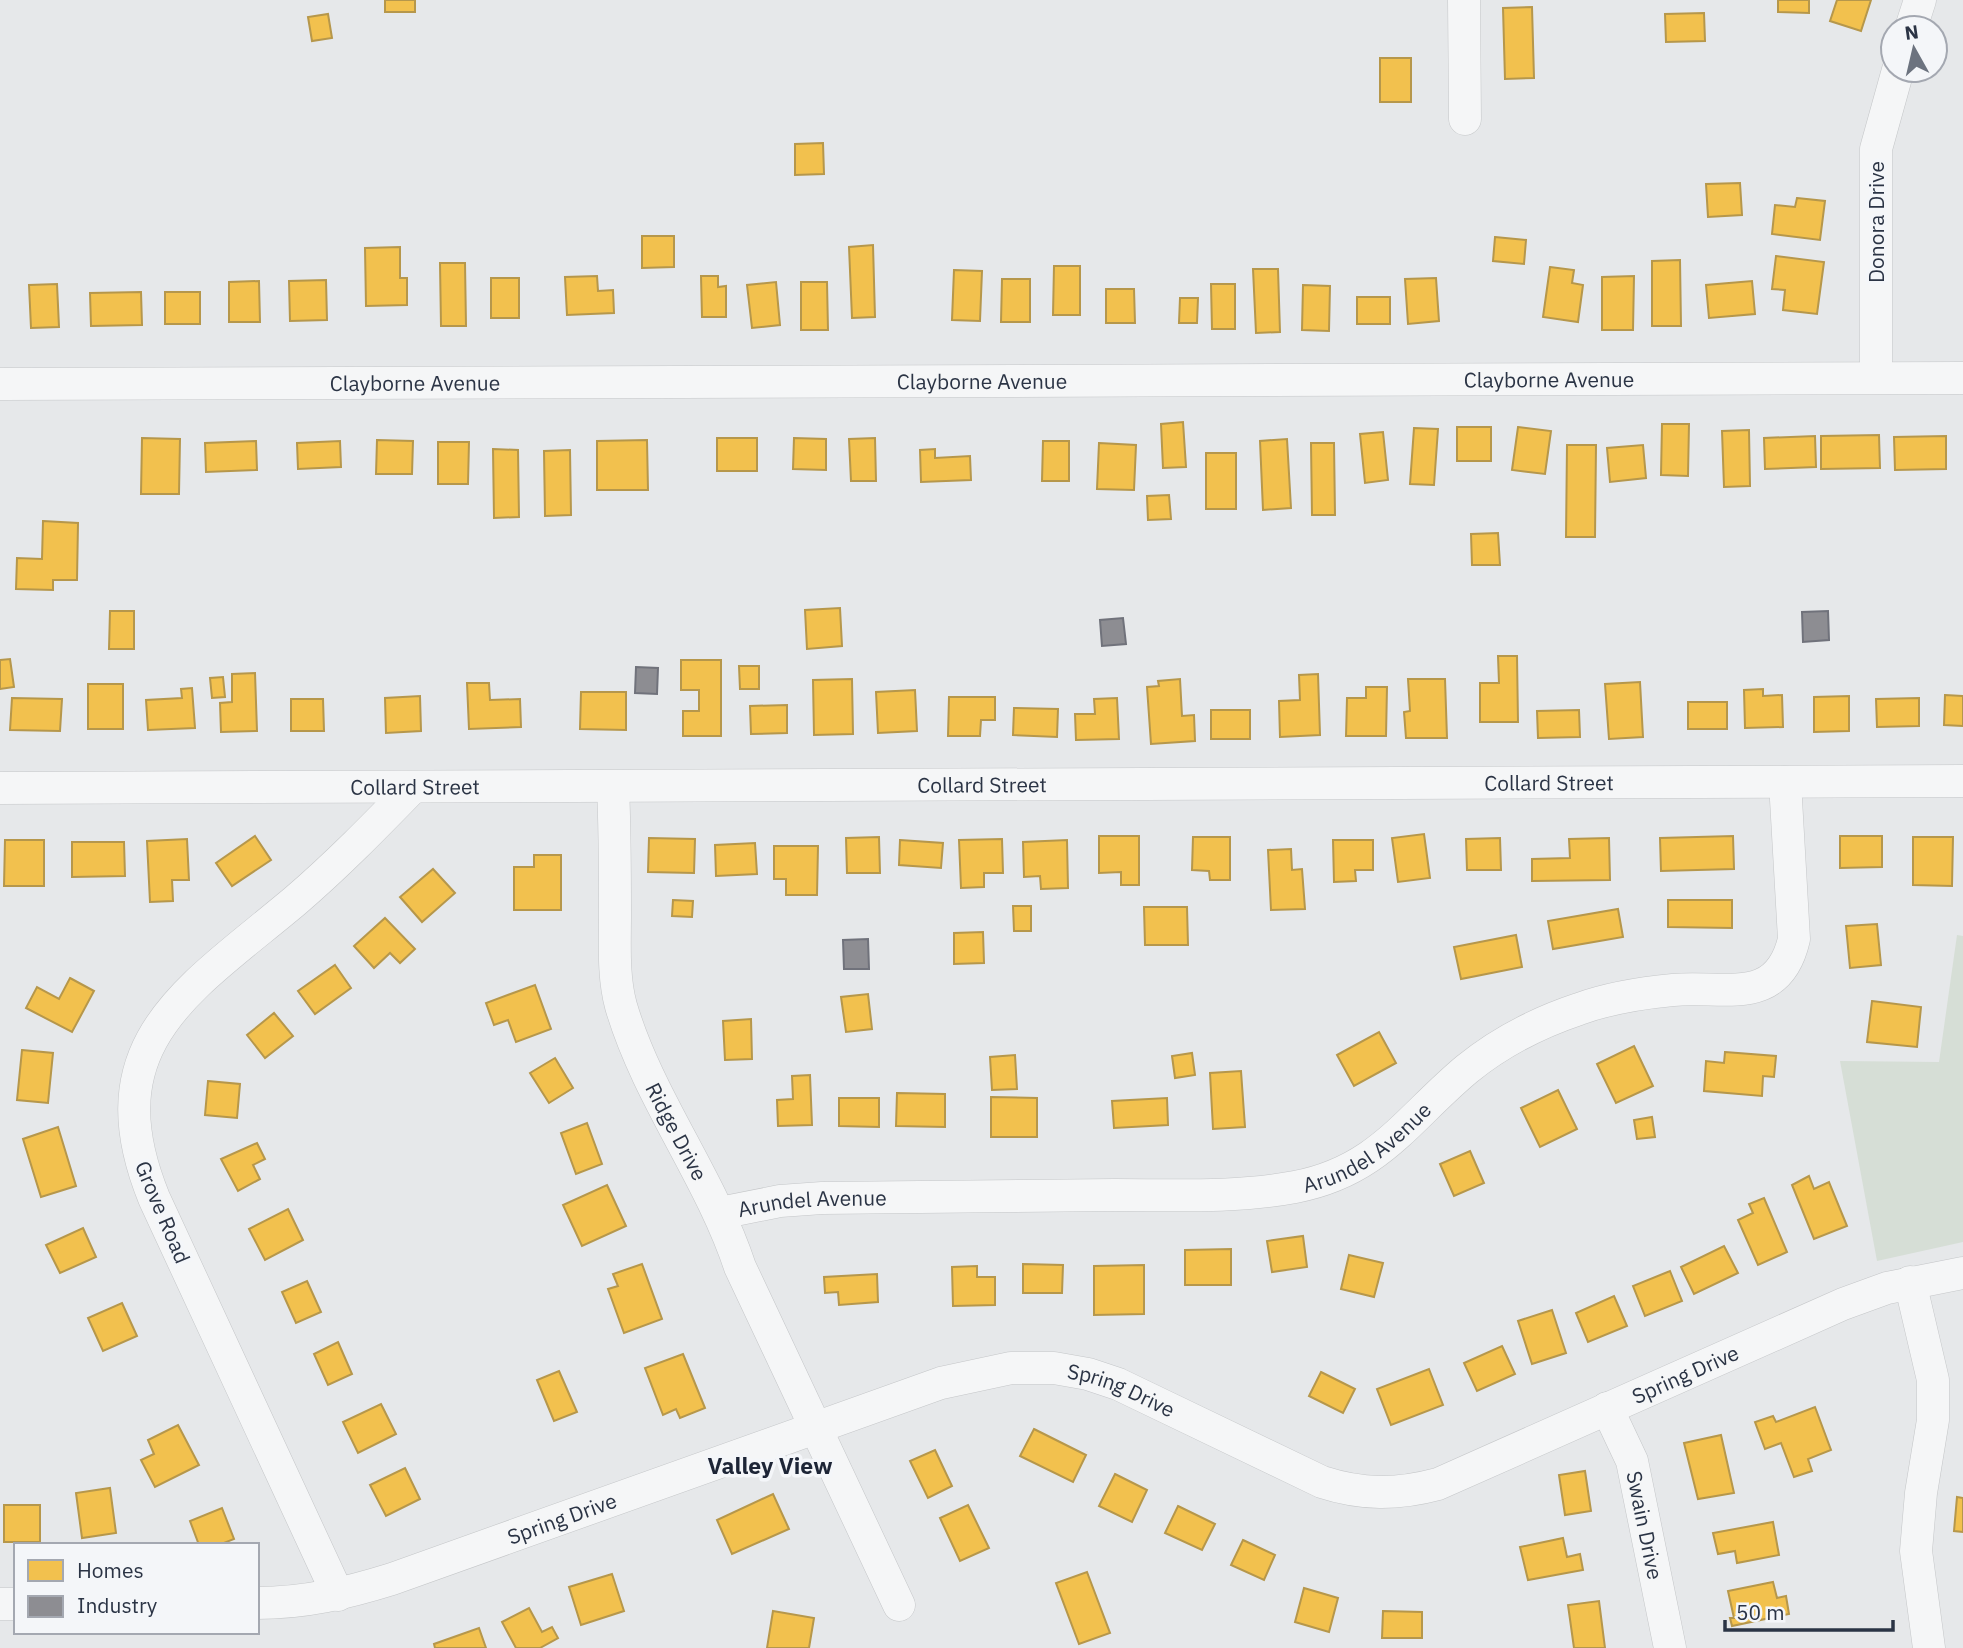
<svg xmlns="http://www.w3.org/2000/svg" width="1963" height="1648" font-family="'IBM Plex Sans',sans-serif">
	<rect width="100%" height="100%" fill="#e6e8ea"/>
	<polygon fill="#d6ded6" points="1957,935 1963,936 1963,1242 1877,1261 1840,1061 1939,1062"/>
	<g fill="#f2c14e" stroke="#b6974b" stroke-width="2">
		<rect x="385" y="0" width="30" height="12"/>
		<polygon points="1778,0 1809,0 1809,13 1778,12"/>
		<polygon points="1837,0 1871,0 1861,31 1830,21"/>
		<polygon points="1532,7 1534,78 1505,79 1503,8"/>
		<polygon points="1704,13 1705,41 1666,42 1665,14"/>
		<polygon points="328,14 332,38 312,41 308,17"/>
		<rect x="1380" y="58" width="31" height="44"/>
		<polygon points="823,143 824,174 795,175 795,144"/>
		<polygon points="1740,183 1742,215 1708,217 1706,184"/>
		<polygon points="1797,198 1825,201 1820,240 1772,234 1775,205 1795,207"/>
		<polygon points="642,236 674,236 674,267 642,268"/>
		<polygon points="1495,237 1526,240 1524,264 1493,261"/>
		<polygon points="873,245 875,317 852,318 849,247"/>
		<polygon points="400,247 400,278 407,278 407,305 366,306 365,248"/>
		<polygon points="1776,256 1824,262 1817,314 1783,310 1785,290 1772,289"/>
		<polygon points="1680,260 1681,326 1652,326 1652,261"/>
		<polygon points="440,263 465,263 466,326 441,326"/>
		<polygon points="1054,266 1080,266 1080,315 1053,315"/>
		<polygon points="1550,267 1574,270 1572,283 1583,285 1578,322 1543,317"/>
		<polygon points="1253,269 1278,269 1280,332 1256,333"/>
		<polygon points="954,270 982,271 980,321 952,320"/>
		<polygon points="597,276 598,291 613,290 614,313 567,315 565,277"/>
		<polygon points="701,276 718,276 718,287 726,286 726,317 702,317"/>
		<polygon points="1634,276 1633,330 1602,330 1602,277"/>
		<rect x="491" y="278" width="28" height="40"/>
		<polygon points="1436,278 1439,321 1408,324 1405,279"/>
		<polygon points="1002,279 1030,279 1030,322 1001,322"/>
		<polygon points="326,280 327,320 290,321 289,281"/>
		<polygon points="259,281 260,322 229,322 229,282"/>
		<polygon points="1752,281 1755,314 1709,318 1706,285"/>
		<polygon points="776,282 780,325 752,328 747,285"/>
		<polygon points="801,282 827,282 828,330 801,330"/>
		<polygon points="57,284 59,327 31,328 29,285"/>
		<polygon points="1211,284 1235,284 1235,329 1212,329"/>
		<polygon points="1303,285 1330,286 1329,331 1302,330"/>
		<polygon points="1106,289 1134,289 1135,323 1106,323"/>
		<polygon points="141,292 142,325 91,326 90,293"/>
		<rect x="165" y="292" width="35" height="32"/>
		<rect x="1357" y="297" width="33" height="27"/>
		<polygon points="1180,298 1198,298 1197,323 1179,323"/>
		<polygon points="1183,422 1186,467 1163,468 1161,424"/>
		<polygon points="1662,424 1689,424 1688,476 1661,475"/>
		<rect x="1457" y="427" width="34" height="34"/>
		<polygon points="1518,427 1551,431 1545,474 1512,470"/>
		<polygon points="1414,428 1438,429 1434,485 1410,484"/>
		<polygon points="1749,430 1750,486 1724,487 1722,431"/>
		<polygon points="1383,432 1388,480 1365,483 1360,434"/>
		<polygon points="1879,435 1880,468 1821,469 1821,436"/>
		<polygon points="1815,436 1816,467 1765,469 1764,438"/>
		<polygon points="1946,436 1946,469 1895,470 1894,437"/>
		<polygon points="142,438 180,439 179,494 141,494"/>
		<rect x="717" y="438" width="40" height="33"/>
		<polygon points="794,438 826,439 826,470 793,469"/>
		<polygon points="875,438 876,481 851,481 849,439"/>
		<polygon points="1287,439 1291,508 1263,510 1260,441"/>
		<polygon points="377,440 413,441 412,474 376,474"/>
		<polygon points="647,440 648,490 597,490 597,441"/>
		<polygon points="256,441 257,470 206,472 205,443"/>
		<polygon points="340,441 341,467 298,469 297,443"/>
		<polygon points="1043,441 1069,441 1069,481 1042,481"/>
		<polygon points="438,442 469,442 468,484 438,484"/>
		<polygon points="1099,443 1136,445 1134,490 1097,489"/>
		<polygon points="1311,443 1334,443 1335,515 1312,515"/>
		<polygon points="1567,445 1596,445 1595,537 1566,537"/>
		<polygon points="1643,445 1646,478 1610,482 1607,448"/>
		<polygon points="493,449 518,450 519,517 494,518"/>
		<polygon points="935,449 935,458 970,456 971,480 921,482 920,450"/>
		<polygon points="570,450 571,515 545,516 544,451"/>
		<rect x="1206" y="453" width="30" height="56"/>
		<polygon points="1169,495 1171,519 1148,520 1147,496"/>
		<polygon points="43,521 78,523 77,580 53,580 53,590 16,589 17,558 42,559"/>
		<polygon points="1498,533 1500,565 1472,565 1471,534"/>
		<polygon points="840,608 842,646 807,649 805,610"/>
		<polygon points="110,611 134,611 134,649 109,649"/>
		<polygon points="1498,656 1517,656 1518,722 1480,722 1480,683 1499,683"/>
		<polygon points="10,659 14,687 0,689 0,660"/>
		<polygon points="681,660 721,660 721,736 683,736 683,711 699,711 699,690 681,690"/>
		<polygon points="739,666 759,666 759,689 740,689"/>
		<polygon points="255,673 257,731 221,732 220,703 232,702 232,674"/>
		<polygon points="1318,674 1320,735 1280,737 1279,701 1300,700 1299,675"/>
		<polygon points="223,677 225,697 212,698 210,678"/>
		<polygon points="852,679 853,734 814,735 813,680"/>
		<polygon points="1180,679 1182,716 1194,715 1195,741 1151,744 1147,687 1159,686 1158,681"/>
		<polygon points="1408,679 1445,679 1447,738 1406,738 1404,712 1410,711"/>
		<polygon points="1640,682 1643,737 1609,739 1605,684"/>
		<polygon points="467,683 489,683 490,700 520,699 521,727 469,729"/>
		<rect x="88" y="684" width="35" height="45"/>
		<polygon points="1366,687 1387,687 1386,736 1346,736 1347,698 1366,698"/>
		<polygon points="192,688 195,728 148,730 146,700 182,698 181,689"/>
		<polygon points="1763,689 1763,696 1782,695 1783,727 1745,728 1744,690"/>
		<polygon points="915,690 917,731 878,733 876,692"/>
		<polygon points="581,692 626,692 626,730 580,729"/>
		<polygon points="1945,695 1963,696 1963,726 1944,725"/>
		<polygon points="420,696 421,731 386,733 385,698"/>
		<polygon points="1849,696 1849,731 1814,732 1814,697"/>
		<polygon points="949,697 995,697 995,720 981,720 980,736 948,736"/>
		<polygon points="12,698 62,699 60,731 10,730"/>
		<polygon points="1117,698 1119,739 1076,740 1075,714 1095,714 1094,699"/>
		<polygon points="1919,698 1919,726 1877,727 1876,699"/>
		<polygon points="291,699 323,699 324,731 291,731"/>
		<rect x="1688" y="702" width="39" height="27"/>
		<polygon points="787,705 787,733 751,734 750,706"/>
		<polygon points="1014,708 1058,709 1057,737 1013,735"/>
		<rect x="1211" y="710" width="39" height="29"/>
		<polygon points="1579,710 1580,737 1538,738 1537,711"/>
		<polygon points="1424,834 1430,878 1398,882 1392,838"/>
		<polygon points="255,836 271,860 232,886 216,863"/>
		<polygon points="1099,836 1139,836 1139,885 1121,885 1121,872 1099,873"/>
		<polygon points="1733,836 1734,869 1661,871 1660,838"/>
		<polygon points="1840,836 1882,836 1882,867 1840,868"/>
		<polygon points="879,837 880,873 847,873 846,838"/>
		<polygon points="1193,837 1230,837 1230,880 1210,880 1209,871 1192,870"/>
		<polygon points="1913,837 1953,837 1952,886 1913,885"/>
		<polygon points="649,838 695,839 694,873 648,872"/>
		<polygon points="1500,838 1501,870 1467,870 1466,839"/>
		<polygon points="1609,838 1610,880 1532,881 1532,859 1570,858 1569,839"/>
		<polygon points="187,839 189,880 172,880 173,901 150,902 147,841"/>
		<polygon points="1002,839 1003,873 984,873 984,887 961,888 959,840"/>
		<polygon points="5,840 44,840 44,886 4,886"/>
		<polygon points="900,840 943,843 941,868 899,865"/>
		<polygon points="1067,840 1068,888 1041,889 1040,876 1024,877 1023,842"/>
		<polygon points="1333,840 1373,840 1373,870 1355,870 1356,881 1334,882"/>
		<polygon points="72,842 124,842 125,876 72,877"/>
		<polygon points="755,843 757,874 716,876 715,845"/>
		<polygon points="774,846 818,846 817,895 786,895 786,879 774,879"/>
		<polygon points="1291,849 1292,870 1302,869 1305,909 1271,910 1268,850"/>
		<polygon points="534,855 561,855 561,910 514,910 514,867 534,867"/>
		<polygon points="433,869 455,893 422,922 400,897"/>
		<polygon points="673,900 693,901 692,917 672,916"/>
		<polygon points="1668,900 1732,900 1732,928 1668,927"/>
		<polygon points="1013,906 1031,906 1031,931 1014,931"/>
		<polygon points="1144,907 1187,907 1188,945 1145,945"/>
		<polygon points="1618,909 1623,937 1553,949 1548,921"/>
		<polygon points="385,918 415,949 400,963 390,953 374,968 354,946"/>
		<polygon points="1877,924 1881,965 1850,968 1846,926"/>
		<polygon points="983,932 984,963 954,964 954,933"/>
		<polygon points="1516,935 1522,967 1461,979 1454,947"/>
		<polygon points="335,965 351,988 315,1014 298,991"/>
		<polygon points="70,978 94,991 72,1032 26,1008 37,987 59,999"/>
		<polygon points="535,985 551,1029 516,1042 508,1020 494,1025 486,1003"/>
		<polygon points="868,994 872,1029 846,1032 841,997"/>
		<polygon points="1872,1001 1921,1007 1917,1047 1867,1042"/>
		<polygon points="274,1013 293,1036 265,1058 247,1035"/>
		<polygon points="751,1019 752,1059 725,1060 723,1021"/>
		<polygon points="1379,1032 1396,1063 1354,1086 1337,1055"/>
		<polygon points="1634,1046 1653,1086 1616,1103 1597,1064"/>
		<polygon points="22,1050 53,1053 48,1103 17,1100"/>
		<polygon points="1725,1052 1776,1056 1774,1077 1763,1076 1762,1096 1704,1091 1706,1061 1724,1063"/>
		<polygon points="1192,1053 1195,1075 1175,1078 1172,1056"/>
		<polygon points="1015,1055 1017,1089 992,1090 990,1057"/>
		<polygon points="555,1058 573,1088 549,1103 530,1073"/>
		<polygon points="1241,1071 1245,1127 1213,1129 1210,1073"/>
		<polygon points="810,1075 812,1125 778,1126 777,1100 793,1099 792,1076"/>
		<polygon points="208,1081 240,1084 237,1118 205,1115"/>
		<polygon points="1558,1090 1577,1129 1540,1147 1521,1108"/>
		<polygon points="897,1093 945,1094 945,1127 896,1126"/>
		<polygon points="991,1097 1037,1098 1037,1137 991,1137"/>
		<polygon points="839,1098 879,1098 879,1127 839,1126"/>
		<polygon points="1167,1098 1168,1125 1114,1128 1112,1101"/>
		<polygon points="1652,1117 1655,1137 1637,1139 1634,1120"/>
		<polygon points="587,1123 602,1164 576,1174 561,1133"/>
		<polygon points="58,1127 76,1186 41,1197 23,1139"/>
		<polygon points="257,1143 265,1159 253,1165 260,1179 238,1191 221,1159"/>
		<polygon points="1470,1151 1484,1183 1454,1196 1440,1164"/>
		<polygon points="1809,1176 1814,1189 1829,1182 1847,1226 1814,1239 1792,1185"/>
		<polygon points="607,1185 626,1226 582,1246 563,1205"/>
		<polygon points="1764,1198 1787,1252 1758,1265 1738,1220 1753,1213 1749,1204"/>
		<polygon points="288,1209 303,1240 265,1260 249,1229"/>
		<polygon points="83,1228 96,1257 60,1273 46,1245"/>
		<polygon points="1303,1236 1307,1267 1272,1272 1267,1241"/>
		<polygon points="1724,1246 1738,1273 1694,1294 1681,1267"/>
		<polygon points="1231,1249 1231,1285 1185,1285 1185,1250"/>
		<polygon points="1349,1255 1383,1263 1374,1297 1341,1289"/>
		<polygon points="642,1264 662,1319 624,1333 608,1289 618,1286 613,1274"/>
		<polygon points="1023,1264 1063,1265 1062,1293 1023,1293"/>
		<polygon points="1144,1265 1144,1314 1094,1315 1094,1266"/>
		<polygon points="977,1266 977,1277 995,1277 995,1305 953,1306 952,1267"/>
		<polygon points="1670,1271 1682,1301 1645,1316 1633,1286"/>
		<polygon points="877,1274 878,1302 839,1305 838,1292 825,1293 824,1277"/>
		<polygon points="307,1281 321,1312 296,1323 282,1292"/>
		<polygon points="1614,1296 1627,1326 1588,1342 1576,1313"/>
		<polygon points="122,1303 137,1336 103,1351 88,1318"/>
		<polygon points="1552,1310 1566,1353 1532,1364 1518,1321"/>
		<polygon points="338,1342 352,1374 328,1385 314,1354"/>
		<polygon points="1502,1346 1515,1374 1477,1391 1464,1363"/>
		<polygon points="683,1354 705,1408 680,1418 676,1409 663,1415 645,1368"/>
		<polygon points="1429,1369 1443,1405 1391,1425 1377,1389"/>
		<polygon points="559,1371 577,1412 554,1421 537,1380"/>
		<polygon points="1321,1372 1355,1389 1343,1413 1309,1396"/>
		<polygon points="381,1404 396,1434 358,1453 343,1422"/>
		<polygon points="1815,1407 1831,1450 1808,1459 1812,1471 1794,1477 1781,1443 1765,1449 1755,1422 1773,1416 1776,1422"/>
		<polygon points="178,1425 199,1465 155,1487 141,1460 154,1454 148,1440"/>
		<polygon points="1034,1429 1086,1455 1073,1482 1020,1456"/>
		<polygon points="1721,1435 1734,1493 1698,1499 1684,1443"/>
		<polygon points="935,1450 952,1486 928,1498 910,1461"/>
		<polygon points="405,1468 420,1499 386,1516 370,1485"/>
		<polygon points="1585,1471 1591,1511 1565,1515 1559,1475"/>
		<polygon points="1115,1474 1147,1490 1132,1522 1099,1506"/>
		<polygon points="110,1488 116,1533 82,1538 76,1493"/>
		<polygon points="773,1494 789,1529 732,1554 717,1520"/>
		<polygon points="1957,1497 1963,1498 1963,1532 1954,1531"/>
		<rect x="4" y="1505" width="36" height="37"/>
		<polygon points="968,1505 989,1548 960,1561 940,1518"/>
		<polygon points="1178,1506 1215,1524 1202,1550 1165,1533"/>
		<polygon points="222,1508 234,1539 219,1545 199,1545 190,1521"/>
		<polygon points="1773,1522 1779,1555 1737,1563 1735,1551 1718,1554 1713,1533"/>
		<polygon points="1563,1538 1567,1557 1580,1554 1583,1570 1528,1580 1520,1547"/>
		<polygon points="1243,1540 1275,1555 1264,1580 1231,1565"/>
		<polygon points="1087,1572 1110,1633 1079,1644 1056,1583"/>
		<polygon points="612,1574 624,1611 581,1625 569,1587"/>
		<polygon points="1773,1582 1777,1598 1786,1596 1789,1614 1732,1626 1730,1618 1734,1618 1728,1591"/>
		<polygon points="1304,1588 1338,1598 1329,1632 1295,1622"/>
		<polygon points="1599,1601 1605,1648 1574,1648 1568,1605"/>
		<polygon points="529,1608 542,1632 552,1627 558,1638 540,1648 516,1648 502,1622"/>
		<polygon points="773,1611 814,1618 809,1648 767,1648"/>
		<polygon points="1383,1611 1422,1612 1422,1638 1382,1638"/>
		<polygon points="479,1628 486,1648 435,1648 434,1644"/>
	</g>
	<g fill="#8d8d92" stroke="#70727b" stroke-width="2">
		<polygon points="1828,611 1829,640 1803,642 1802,612"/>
		<polygon points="1123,618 1126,644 1102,646 1100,620"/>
		<polygon points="636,667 658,668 657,694 635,693"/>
		<polygon points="868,939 869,969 844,969 843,940"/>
	</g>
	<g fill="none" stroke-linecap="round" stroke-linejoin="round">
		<defs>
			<g id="minor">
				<polyline points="1464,0 1465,119"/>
				<polyline points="1911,28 1920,0"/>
				<polyline points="1876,377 1876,149 1898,70"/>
				<path id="s1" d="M0,384l1963,-6"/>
				<path id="s2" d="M613,787c2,43 2,86 2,129 0,29 -2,61 6,90 27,92 89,170 119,261l159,338"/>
				<path id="s3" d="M0,788l1963,-7"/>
				<path id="s4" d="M720,1213l60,-12 42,-3c98,-1 195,-2 293,-3 59,0 122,3 180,-8 84,-16 112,-68 172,-118 32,-26 73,-47 112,-60 30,-11 62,-16 94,-19 51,-5 105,18 121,-51l-9,-157"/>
				<polyline points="1910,1282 1933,1380 1933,1420 1921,1493 1916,1551 1929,1648"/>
				<path id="s5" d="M1607,1408l25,53 38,187"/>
				<path d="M338,1595l-184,-397c-63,-155 35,-208 141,-297 42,-36 80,-75 118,-114"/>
				<path id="s6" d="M257,1603c48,0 90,-10 135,-24l549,-196 70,-15h43l34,6 30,10 204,98c40,13 75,13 116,2l405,-180 44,-16 76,-15"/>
				<polyline points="0,1604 16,1604"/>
			</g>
		</defs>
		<use href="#minor" stroke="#c4c6c8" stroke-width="33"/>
		<use href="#minor" stroke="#f5f6f7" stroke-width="32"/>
	</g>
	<g text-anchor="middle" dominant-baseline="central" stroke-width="7" stroke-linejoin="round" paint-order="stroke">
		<g font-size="21" fill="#2b3445" stroke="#f4f6f9">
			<text transform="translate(1876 222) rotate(-90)">Donora Drive</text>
			<text stroke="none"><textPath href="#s1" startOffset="1549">Clayborne Avenue</textPath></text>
			<text stroke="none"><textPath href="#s1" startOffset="982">Clayborne Avenue</textPath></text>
			<text stroke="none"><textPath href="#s1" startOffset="415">Clayborne Avenue</textPath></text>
			<text stroke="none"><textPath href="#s3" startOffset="1549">Collard Street</textPath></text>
			<text stroke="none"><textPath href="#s3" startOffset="982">Collard Street</textPath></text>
			<text stroke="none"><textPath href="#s3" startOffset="415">Collard Street</textPath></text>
			<text stroke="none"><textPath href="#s2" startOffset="357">Ridge Drive</textPath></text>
			<text stroke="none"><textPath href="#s4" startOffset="660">Arundel Avenue</textPath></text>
			<text stroke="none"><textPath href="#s4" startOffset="93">Arundel Avenue</textPath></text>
			<text transform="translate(163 1212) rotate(67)">Grove Road</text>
			<text stroke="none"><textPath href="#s6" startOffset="1516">Spring Drive</textPath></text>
			<text stroke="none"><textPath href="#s6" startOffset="906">Spring Drive</textPath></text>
			<text stroke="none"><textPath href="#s6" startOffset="318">Spring Drive</textPath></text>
			<text stroke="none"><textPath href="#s5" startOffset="124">Swain Drive</textPath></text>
		</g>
		<g font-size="23" font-weight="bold" fill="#1d2536" stroke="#f4f6f9">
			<text x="770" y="1465">Valley View</text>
		</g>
	</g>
	<rect x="14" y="1543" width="245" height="91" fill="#f4f6f9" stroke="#a4a8b1" stroke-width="2"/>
	<rect x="28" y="1560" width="35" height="21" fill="#f2c14e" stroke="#a4a8b1" stroke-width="2"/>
	<text x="77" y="1578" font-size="21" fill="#2b3445">Homes</text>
	<rect x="28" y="1596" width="35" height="21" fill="#8d8d92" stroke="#a4a8b1" stroke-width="2"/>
	<text x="77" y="1613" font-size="21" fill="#2b3445">Industry</text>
	<g transform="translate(1914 49) rotate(352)"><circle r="33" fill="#f4f6f9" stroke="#a4a8b1" stroke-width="2"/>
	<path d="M0-5L12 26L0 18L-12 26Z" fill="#6c737f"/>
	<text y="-10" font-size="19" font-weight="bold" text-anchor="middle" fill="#2b3445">N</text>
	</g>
	<path d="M1725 1620v10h168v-10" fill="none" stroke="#2b3445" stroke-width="3.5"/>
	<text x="1736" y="1620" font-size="21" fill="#2b3445" stroke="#f4f6f9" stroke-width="5" paint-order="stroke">50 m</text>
</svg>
